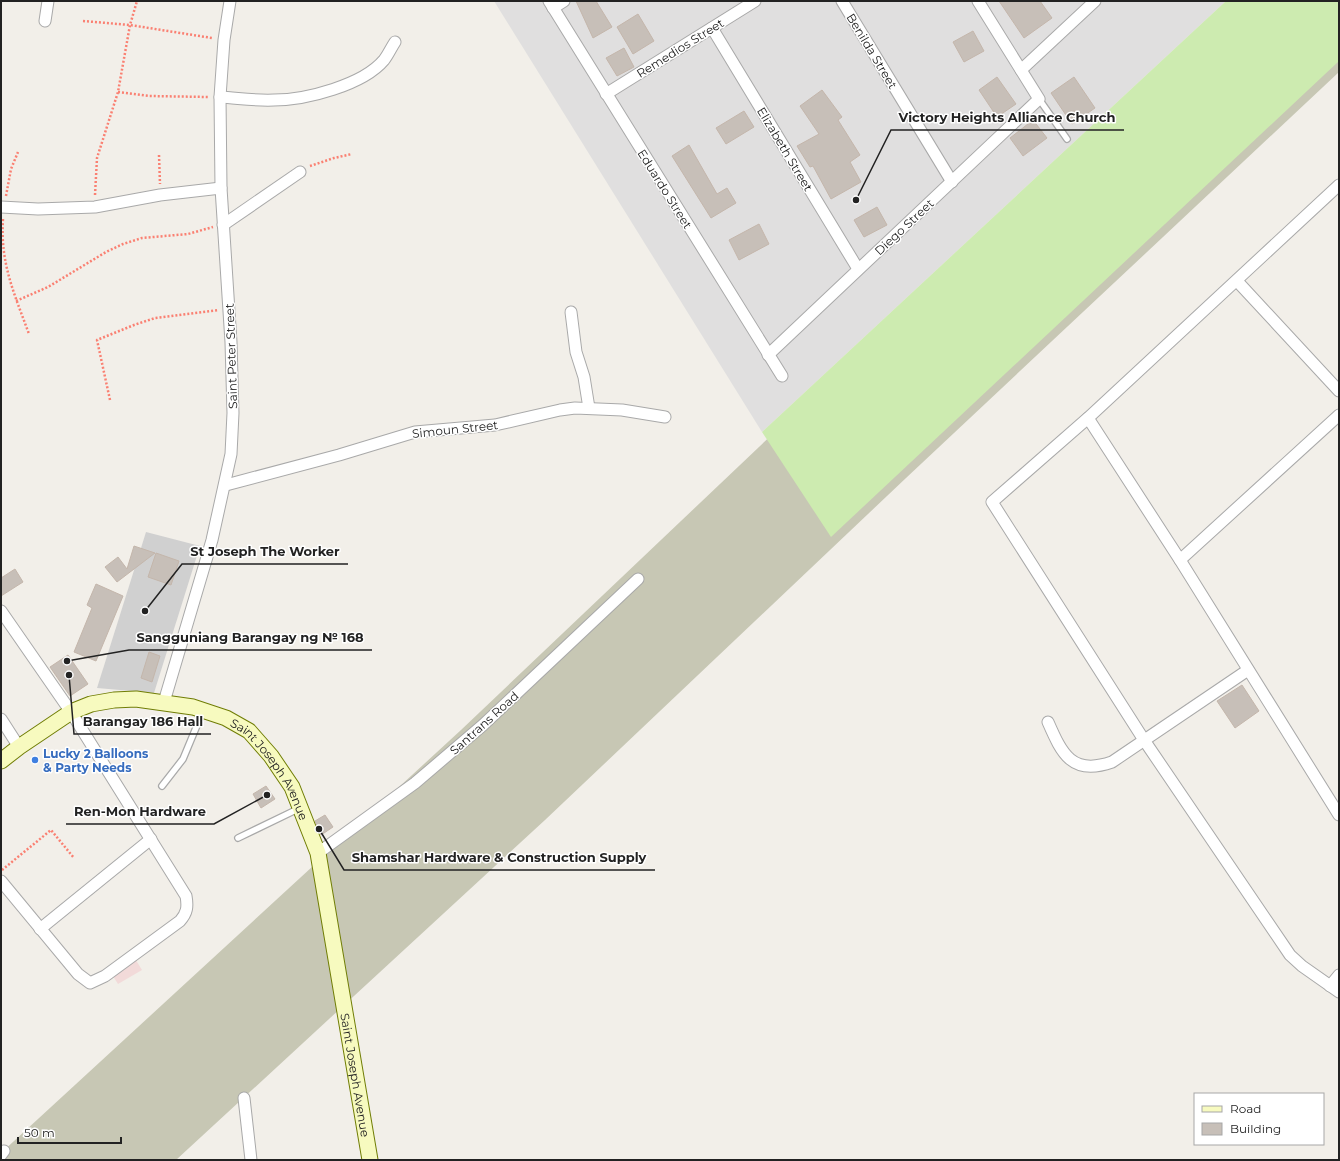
<svg xmlns="http://www.w3.org/2000/svg" width="1340" height="1161" font-family="Montserrat,sans-serif">
	<rect width="100%" height="100%" fill="#f2efe9"/>
	<polygon fill="#e0dfdf" points="494,1 1226,1 762,432"/>
	<polygon fill="#f2dad9" points="134,957 142,970 118,984 111,973"/>
	<polygon fill="#d0d0d0" points="146,532 200,546 154,693 97,688"/>
	<polygon fill="#c7c7b4" points="1339,1 1339,72 906,478 545,820 176,1160 1,1160 1,1153 461,730 821,388"/>
	<polygon fill="#cdebb0" points="1226,1 1339,1 1339,61 831,537 762,432"/>
	<g fill="#c7bfb8" stroke="#c4b6ab">
		<polygon points="576,1 596,1 612,27 593,38"/>
		<polygon points="999,1 1040,1 1052,18 1024,38"/>
		<polygon points="638,14 654,41 633,54 617,27"/>
		<polygon points="973,31 984,51 964,62 953,42"/>
		<polygon points="624,48 634,67 617,76 606,58"/>
		<polygon points="997,77 1016,104 997,117 979,90"/>
		<polygon points="1074,77 1095,108 1072,124 1051,93"/>
		<polygon points="822,90 842,117 838,120 860,155 850,162 861,182 831,199 813,166 810,167 797,146 819,134 800,106"/>
		<polygon points="744,111 754,127 726,144 716,128"/>
		<polygon points="1033,120 1047,138 1023,156 1010,138"/>
		<polygon points="689,145 717,194 727,188 736,203 711,218 672,156"/>
		<polygon points="877,207 887,225 864,237 854,220"/>
		<polygon points="759,224 769,244 739,260 729,240"/>
		<polygon points="134,546 155,553 117,582 105,567 118,557 127,569"/>
		<polygon points="156,553 179,561 171,585 148,577"/>
		<polygon points="15,569 23,582 1,596 1,578"/>
		<polygon points="96,584 123,596 96,661 74,652 92,608 87,605"/>
		<polygon points="149,652 160,656 152,682 141,678"/>
		<polygon points="68,655 88,684 70,696 50,667"/>
		<polygon points="1242,685 1259,711 1235,728 1217,701"/>
		<polygon points="266,786 275,799 261,808 253,794"/>
		<polygon points="325,815 333,827 321,835 315,821"/>
	</g>
	<g fill="none" stroke-linecap="round" stroke-linejoin="round">
		<defs>
			<g id="service">
				<polyline points="1039,99 1067,139"/>
				<polyline points="162,786 183,759 203,711"/>
				<polyline points="238,838 300,808"/>
			</g>
			<g id="minor">
				<polyline points="549,1 782,376"/>
				<polyline points="842,1 952,182"/>
				<polyline points="553,8 564,1"/>
				<polyline points="45,21 48,1"/>
				<polyline points="712,28 858,269"/>
				<polyline points="1021,70 1095,1"/>
				<polyline points="606,94 755,1"/>
				<path d="M220,97c18,1 36,4 54,3 32,0 89,-15 110,-40 4,-5 7,-12 11,-18"/>
				<polyline points="1339,185 1088,418 992,502 1144,740 1290,955 1302,966 1339,992"/>
				<polyline points="1,207 38,209 95,207 160,195 221,188"/>
				<polyline points="223,225 300,172"/>
				<polyline points="1237,281 1339,391"/>
				<polyline points="571,312 576,352 584,377 589,408"/>
				<polyline points="768,355 1039,99 978,1"/>
				<polyline points="1088,418 1180,560 1339,815"/>
				<polyline points="226,485 339,455 415,432 495,425 560,410 575,408 622,410 665,417"/>
				<polyline points="1180,560 1339,415"/>
				<path d="M1,611l70,101 115,184c2,11 1,17 -6,25l-75,55 -15,7 -12,-9 -77,-93"/>
				<polyline points="164,702 212,540 231,454 233,413 231,342 221,188 220,97 224,40 230,1"/>
				<polyline points="1,719 19,747"/>
				<path d="M1048,722c14,32 24,54 64,40l136,-92"/>
				<polyline points="318,853 415,783 483,725 638,579"/>
				<polyline points="40,929 151,839"/>
				<polyline points="1330,986 1339,975"/>
				<polyline points="244,1098 251,1160"/>
				<polyline points="1,1155 4,1151"/>
			</g>
			<g id="secondary">
				<path id="s1" d="M1,761l18,-14 52,-35 20,-8 23,-4 22,-1 57,8 33,11 23,13 22,25 21,31 26,66 52,307"/>
			</g>
		</defs>
		<use href="#service" stroke="#a9a9a9" stroke-width="8"/>
		<use href="#minor" stroke="#a9a9a9" stroke-width="13"/>
		<use href="#secondary" stroke="#707d05" stroke-width="17"/>
		<g stroke="#fa8072" stroke-width="2.5" stroke-dasharray="2 2" stroke-linecap="butt">
			<polyline points="83,21 130,25 212,38"/>
			<polyline points="118,92 149,96 209,97"/>
			<polyline points="159,155 160,184"/>
			<polyline points="310,166 334,158 352,154"/>
			<polyline points="95,195 97,158 118,92 130,25 137,1"/>
			<polyline points="6,196 11,169 18,152"/>
			<path d="M3,219c-3,44 11,74 26,115"/>
			<polyline points="16,301 48,287 106,252 123,244 142,238 188,234 213,227"/>
			<polyline points="110,400 97,340 134,325 155,318 219,310"/>
			<polyline points="2,870 51,830 74,858"/>
		</g>
		<use href="#service" stroke="#fff" stroke-width="5.5"/>
		<use href="#minor" stroke="#fff" stroke-width="11"/>
		<use href="#secondary" stroke="#f7fabf" stroke-width="15"/>
	</g>
	<circle fill="#3f7fe0" stroke="#fff" stroke-width="1.5" cx="35" cy="760" r="4"/>
	<g text-anchor="middle" dominant-baseline="central" stroke-width="3" stroke-linejoin="round" paint-order="stroke">
		<g font-size="12" fill="#222" stroke="#fff">
			<text transform="translate(680 48) rotate(-32)">Remedios Street</text>
			<text transform="translate(872 51) rotate(59)">Benilda Street</text>
			<text transform="translate(785 149) rotate(59)">Elizabeth Street</text>
			<text transform="translate(665 189) rotate(58)">Eduardo Street</text>
			<text transform="translate(904 227) rotate(-43)">Diego Street</text>
			<text transform="translate(231 356) rotate(-92)">Saint Peter Street</text>
			<text transform="translate(455 429) rotate(-6)">Simoun Street</text>
			<text transform="translate(484 723) rotate(-42)">Santrans Road</text>
			<text stroke="none"><textPath href="#s1" startOffset="314">Saint Joseph Avenue</textPath></text>
			<text stroke="none"><textPath href="#s1" startOffset="638">Saint Joseph Avenue</textPath></text>
		</g>
		<g font-size="12" font-weight="bold" fill="#366cbe" stroke="#fff" text-anchor="start">
			<text x="43" y="753">Lucky 2 Balloons<tspan x="43" dy="14">&amp; Party Needs</tspan></text>
		</g>
	</g>
	<path fill="none" stroke="#222" stroke-width="1.5" d="M856 200L891 130H1124M145 611L182 564H348M67 661L129 650H372M69 675L74 734H211M267 795L214 824H66M319 829L344 870H655"/>
	<g fill="#222" stroke="#fff" stroke-width="1.5">
		<circle cx="856" cy="200" r="4"/>
		<circle cx="145" cy="611" r="4"/>
		<circle cx="67" cy="661" r="4"/>
		<circle cx="69" cy="675" r="4"/>
		<circle cx="267" cy="795" r="4"/>
		<circle cx="319" cy="829" r="4"/>
	</g>
	<g font-size="13" text-anchor="middle" font-weight="bold" fill="#222" stroke="#fff" stroke-width="3" stroke-linejoin="round" paint-order="stroke">
		<text x="1007" y="122">Victory Heights Alliance Church</text>
		<text x="265" y="556">St Joseph The Worker</text>
		<text x="250" y="642">Sangguniang Barangay ng № 168</text>
		<text x="143" y="726">Barangay 186 Hall</text>
		<text x="140" y="816">Ren-Mon Hardware</text>
		<text x="499" y="862">Shamshar Hardware &amp; Construction Supply</text>
	</g>
	<rect width="1340" height="1161" fill="none" stroke="#222222" stroke-width="4"/>
	<rect x="1194" y="1093" width="130" height="52" fill="#ffffff" stroke="#a7a7a7"/>
	<rect x="1202" y="1106" width="20" height="6" fill="#f7fabf" stroke="#a7a7a7"/>
	<text x="1230" y="1113" font-size="12" fill="#222222">Road</text>
	<rect x="1202" y="1123" width="20" height="12" fill="#c7bfb8" stroke="#a7a7a7"/>
	<text x="1230" y="1133" font-size="12" fill="#222222">Building</text>
	<path d="M18 1137v6h103v-6" fill="none" stroke="#222222" stroke-width="2"/>
	<text x="24" y="1137" font-size="12" fill="#222222" stroke="#ffffff" stroke-width="3" paint-order="stroke">50 m</text>
</svg>
